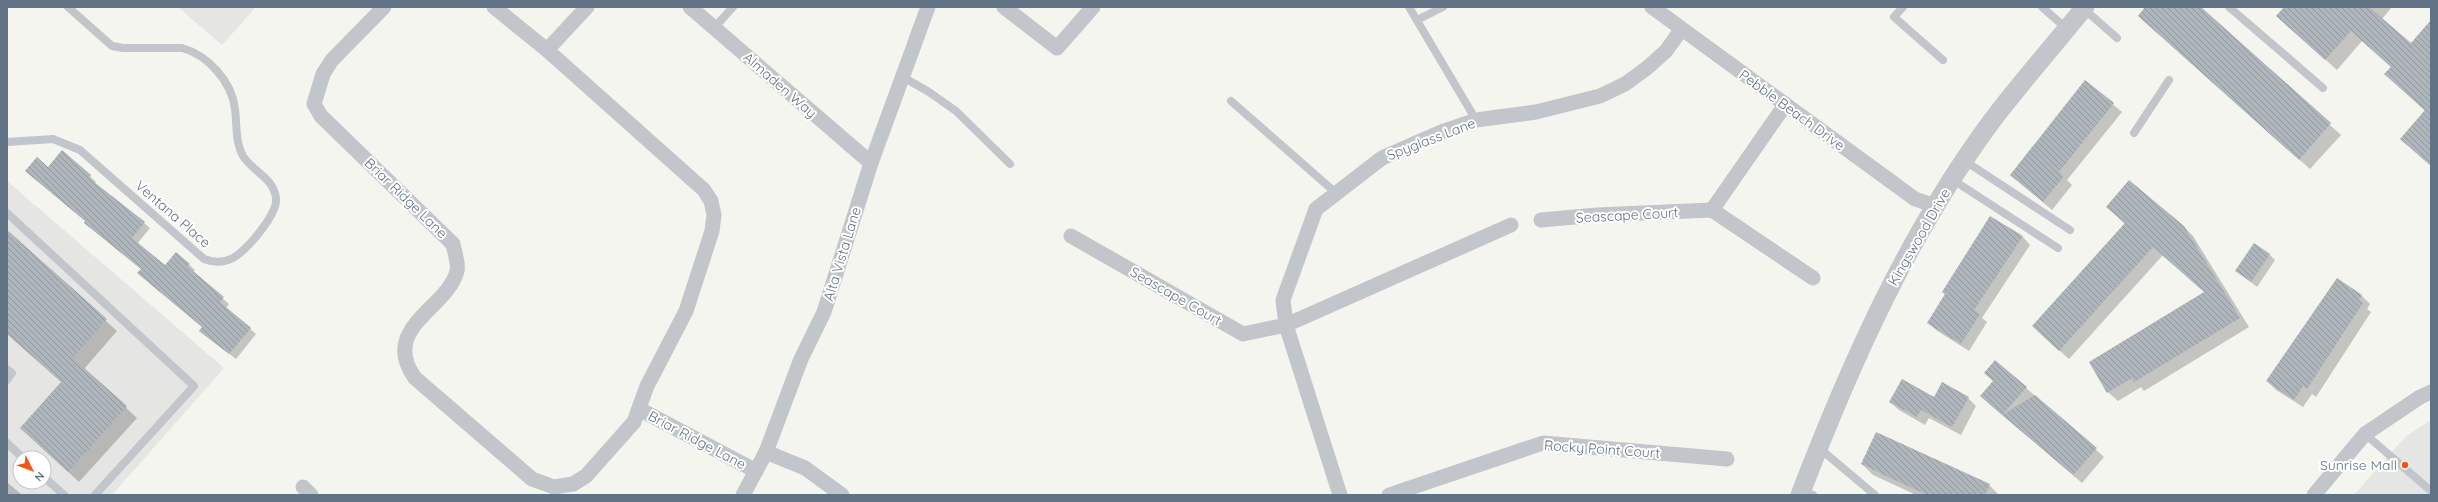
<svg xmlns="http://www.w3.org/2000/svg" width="2438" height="502" font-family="Quicksand,sans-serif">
	<defs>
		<pattern id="building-back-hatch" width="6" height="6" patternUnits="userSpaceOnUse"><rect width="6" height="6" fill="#aeb5bb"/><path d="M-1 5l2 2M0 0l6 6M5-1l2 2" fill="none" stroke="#91989e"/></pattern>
	</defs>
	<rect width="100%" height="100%" fill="#f5f5f0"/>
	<g fill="#e5e6e4" fill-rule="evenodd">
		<polygon points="178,7 256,7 222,45"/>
		<path d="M7,181l217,187 -112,127h-105zM20,458h24v24h-24z"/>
		<polygon points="2431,420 2431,495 2354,495 2406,436"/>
	</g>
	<g fill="#0003">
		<polygon points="2147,7 2199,7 2341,135 2310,169 2150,26"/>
		<polygon points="2285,7 2392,7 2382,19 2411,45 2431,21 2431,166 2401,139 2425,111 2385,74 2391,67 2362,41 2337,70 2288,26"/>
		<polygon points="2086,82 2122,112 2067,180 2072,185 2052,210 2011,175"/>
		<polygon points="48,168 90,176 96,182 94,183 150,228 137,244 165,266 176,253 195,270 193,272 229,304 226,308 256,334 236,359 206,336 203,328 141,269 85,223 86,221"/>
		<polygon points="2107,207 2184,227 2193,236 2249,327 2144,391 2141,387 2118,401 2108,392 2205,292 2163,255 2069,359 2042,335 2125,224"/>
		<polygon points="1991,218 2023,237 2030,245 1982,318 1987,322 1969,351 1936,330 1928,323 1946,295 1943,292"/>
		<polygon points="7,231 117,331 84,369 137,418 79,482 32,438 62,382 7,334"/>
		<polygon points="2269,254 2275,260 2257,287 2237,271"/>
		<polygon points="2337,280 2362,296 2370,304 2367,309 2371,312 2316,397 2312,394 2303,407 2276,390 2267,381"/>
		<polygon points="2026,388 2104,457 2082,483 1990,404"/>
		<polygon points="1934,398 1968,398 1976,406 1961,435 1929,418 1925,425 1899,410 1890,402"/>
		<polygon points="1862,464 1989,485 1999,495 1916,495 1873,475"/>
		<polygon points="7,482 22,495 7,495"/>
	</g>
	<g fill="url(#building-back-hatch)">
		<polygon points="2145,7 2201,7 2331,123 2299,160 2138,16"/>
		<polygon points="2284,7 2369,7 2411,43 2431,20 2431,166 2400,139 2425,110 2384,74 2391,67 2351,31 2325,60 2276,16"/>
		<polygon points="2085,80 2114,103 2059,172 2064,176 2043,202 2010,175"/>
		<polygon points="62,150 91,175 89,178 145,222 132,238 165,265 176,252 190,264 187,266 224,297 220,302 251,328 229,354 199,331 202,327 137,273 141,269 84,223 85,221 25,171 37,157 48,167"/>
		<polygon points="2129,180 2184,226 2240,318 2134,382 2132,378 2107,393 2089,362 2204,292 2153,247 2059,351 2032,326 2125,223 2106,207"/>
		<polygon points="1990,216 2023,236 1974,310 1980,314 1961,344 1927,323 1945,294 1942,292"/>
		<polygon points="7,230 107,319 73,358 127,406 68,472 20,428 61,382 7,334"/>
		<polygon points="2254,243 2270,254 2251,282 2235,271"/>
		<polygon points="2337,278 2362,295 2359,300 2363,303 2307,389 2303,386 2294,400 2266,381"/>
		<polygon points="1995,360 2027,387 2002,415 1980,396 1993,381 1984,373"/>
		<polygon points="1902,379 1934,397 1942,382 1969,397 1952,427 1921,410 1917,417 1889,402"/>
		<polygon points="2035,395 2097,448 2073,475 2002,415"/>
		<polygon points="1876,432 1990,484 1985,495 1927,495 1861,464"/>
	</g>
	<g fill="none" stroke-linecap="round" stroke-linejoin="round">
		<g stroke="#c2c5c9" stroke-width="8">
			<polyline points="1409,7 1476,120"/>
			<polyline points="1903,7 1894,17 1943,60"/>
			<polyline points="2042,7 2067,29"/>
			<polyline points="2229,7 2323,88"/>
			<polyline points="2084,9 2117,38"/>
			<polyline points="1417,20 1443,7"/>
			<polyline points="714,28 733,7"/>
			<polyline points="903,77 929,92 956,111 1010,164"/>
			<polyline points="1231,101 1336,193"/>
			<polyline points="2134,133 2169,80"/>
			<path d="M7,142l46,-3 27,11 124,109c10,4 19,4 29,-1 14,-8 45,-44 43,-60 -3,-21 -23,-26 -33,-42 -8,-14 -6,-32 -8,-47 -3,-27 -27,-54 -53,-61h-59l-11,-2 -44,-39"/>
			<polyline points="1965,161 2070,230"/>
			<polyline points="1953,180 2058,248"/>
			<polyline points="7,213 194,386 95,495"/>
			<polyline points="7,369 12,373 7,380"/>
			<polyline points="2365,434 2431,491"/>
			<polyline points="7,443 23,458"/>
			<polyline points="1818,447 1875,495"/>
			<polyline points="44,477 64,495"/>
			<polyline points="1801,491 1813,495"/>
		</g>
		<g stroke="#c2c5c9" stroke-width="15">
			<path d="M384,7l-52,53 -9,14 -9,30 7,12 132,128c1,7 6,20 4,27 -9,37 -78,57 -42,107l117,101 22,8 19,-3 13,-8 48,-54 13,-36 39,-75 26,-80 2,-16 -3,-14 -7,-11 -157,-140 -53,-43"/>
			<polyline points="690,7 871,163"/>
			<polyline points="1004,7 1057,48 1093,7"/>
			<polyline points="1652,7 1915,199 1936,206"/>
			<polyline points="547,50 587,7"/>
			<polyline points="1712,210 1785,105"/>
			<polyline points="1541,220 1597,215 1712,210 1813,278"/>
			<polyline points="1071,236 1243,334 1286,325 1511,225"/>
			<polyline points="639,409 756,471"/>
			<polyline points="766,452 805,468 842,495"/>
			<polyline points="303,487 311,495"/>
			<polyline points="743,495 766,452 801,359 824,312 871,163 928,7"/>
			<polyline points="1340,495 1286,325 1283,300 1316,209 1382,158 1444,131 1476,120 1536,112 1600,96 1625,84 1647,68 1666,51 1681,30"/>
			<polyline points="1389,495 1543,443 1727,459"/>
			<polyline points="2314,495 2365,434 2420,397 2431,392"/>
		</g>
		<path stroke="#c2c5c9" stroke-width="19" d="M1800,495c51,-133 110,-266 197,-381 28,-36 59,-72 88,-107"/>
	</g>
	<circle fill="#f05615" stroke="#fff" stroke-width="1.5" cx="2405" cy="465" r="4"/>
	<g text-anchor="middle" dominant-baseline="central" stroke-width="4" stroke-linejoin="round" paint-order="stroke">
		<g font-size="14" fill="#617284" stroke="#fff">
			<text transform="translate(780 85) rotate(41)">Almaden Way</text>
			<text transform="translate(1792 110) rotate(36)">Pebble Beach Drive</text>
			<text transform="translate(1431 139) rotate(-21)">Spyglass Lane</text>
			<text transform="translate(406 198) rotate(44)">Briar Ridge Lane</text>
			<text transform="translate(173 214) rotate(41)">Ventana Place</text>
			<text transform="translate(1627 215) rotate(-3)">Seascape Court</text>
			<text transform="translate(1919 237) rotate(-60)">Kingswood Drive</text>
			<text transform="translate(842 254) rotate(-73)">Alta Vista Lane</text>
			<text transform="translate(1176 296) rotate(30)">Seascape Court</text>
			<text transform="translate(697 440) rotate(28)">Briar Ridge Lane</text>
			<text transform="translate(1602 449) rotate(4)">Rocky Point Court</text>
		</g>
		<g font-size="14" fill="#617284" stroke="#fff" text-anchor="end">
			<text x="2397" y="465">Sunrise Mall</text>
		</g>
	</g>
	<rect width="2438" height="502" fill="none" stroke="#617284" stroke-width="16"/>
	<g transform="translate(32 470) rotate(132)"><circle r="19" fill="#ffffff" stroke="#c0c7ce"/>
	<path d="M0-3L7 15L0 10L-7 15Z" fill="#f05615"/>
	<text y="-6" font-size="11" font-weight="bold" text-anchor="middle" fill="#617284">N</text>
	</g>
</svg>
